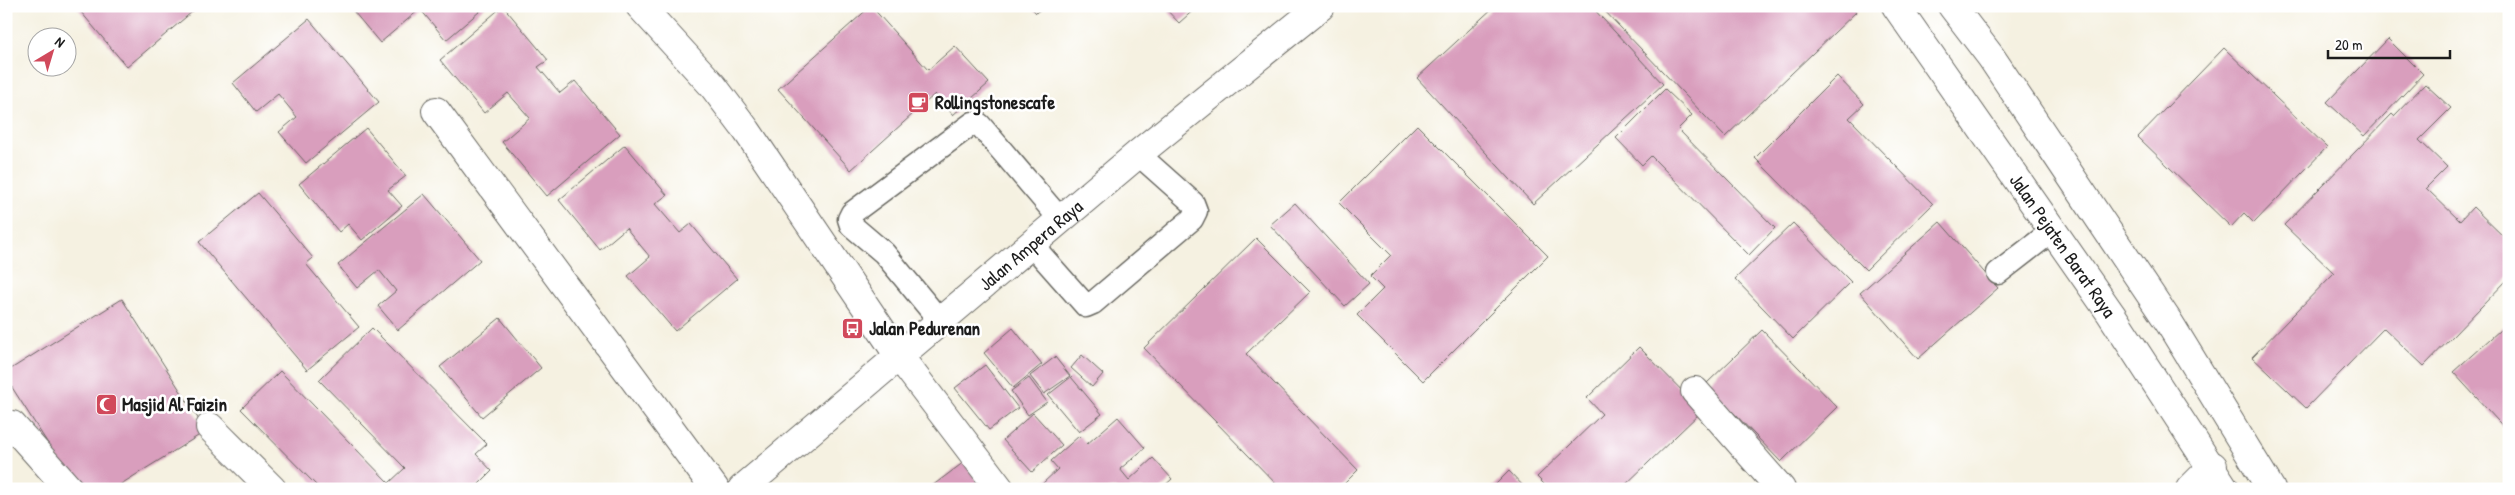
<svg xmlns="http://www.w3.org/2000/svg" width="2515" height="495" font-family="'Patrick Hand',sans-serif">
	<rect width="100%" height="100%" fill="#fff"/>
	<filter id="ink" filterUnits="userSpaceOnUse"><feTurbulence type="fractalNoise" baseFrequency=".02" numOctaves="2"/><feDisplacementMap in="SourceGraphic" scale="10" xChannelSelector="R" yChannelSelector="G"/><feConvolveMatrix kernelMatrix="1 2 1 2 8 2 1 2 1" color-interpolation-filters="sRGB"/></filter>
	<filter id="wash" filterUnits="userSpaceOnUse"><feTurbulence type="fractalNoise" baseFrequency=".0096" numOctaves="4" result="noise"/><feDisplacementMap in="SourceGraphic" scale="20" xChannelSelector="R" yChannelSelector="G"/><feGaussianBlur stdDeviation="1.12" result="paint"/><feColorMatrix in="noise" values="0 0 0 0 0 0 0 0 0 0 0 0 0 0 0 0 0 1.4 0 .05"/><feComposite in="paint" operator="in"/></filter>
	<g filter="url(#wash)">
		<rect width="100%" height="100%" fill="#f5f1e1"/>
		<g id="blocks">
			<g fill="#d99ebd">
				<polygon points="76,6 199,6 127,67"/>
				<polygon points="349,6 486,6 446,40 420,9 380,43"/>
				<polygon points="503,6 548,60 538,67 560,93 575,81 620,134 547,196 502,142 530,118 508,93 484,113 440,60"/>
				<polygon points="871,6 928,70 955,46 989,83 953,115 935,94 851,170 778,89"/>
				<polygon points="1030,6 1044,6 1036,13"/>
				<polygon points="1163,6 1198,6 1179,23"/>
				<polygon points="1495,6 1591,6 1663,84 1533,204 1417,78"/>
				<polygon points="1600,6 1851,6 1856,12 1725,137"/>
				<polygon points="309,19 379,102 306,163 279,132 297,117 278,94 256,112 233,83"/>
				<polygon points="2388,39 2423,74 2364,136 2327,102"/>
				<polygon points="2224,48 2327,147 2254,223 2244,213 2231,227 2138,137"/>
				<polygon points="1837,76 1864,104 1849,118 1933,204 1866,270 1755,158"/>
				<polygon points="2425,84 2451,108 2419,140 2447,167 2426,188 2460,221 2473,207 2509,242 2509,278 2424,366 2384,328 2306,408 2252,357 2334,273 2284,225 2392,114 2394,116"/>
				<polygon points="1665,89 1692,115 1678,129 1775,228 1749,255 1651,156 1642,165 1616,138"/>
				<polygon points="1417,125 1548,256 1423,381 1357,315 1383,289 1370,276 1391,255 1339,203"/>
				<polygon points="366,128 406,176 388,190 402,206 362,240 348,224 339,232 299,184"/>
				<polygon points="625,145 667,195 655,204 680,233 691,224 737,279 675,331 628,276 650,257 626,228 600,250 559,200"/>
				<polygon points="258,193 313,258 306,264 359,327 307,370 199,242"/>
				<polygon points="424,194 480,260 398,330 378,306 396,291 379,270 357,288 338,265"/>
				<polygon points="1295,203 1369,284 1345,306 1270,225"/>
				<polygon points="1940,222 1998,288 1918,359 1860,293"/>
				<polygon points="1793,223 1851,282 1793,339 1735,279"/>
				<polygon points="1256,238 1310,292 1246,354 1358,470 1339,489 1281,489 1144,348"/>
				<polygon points="122,299 206,431 113,489 77,489 6,378 6,372"/>
				<polygon points="500,318 541,368 482,417 440,367"/>
				<polygon points="2509,322 2509,433 2453,372"/>
				<polygon points="372,328 487,444 476,454 492,471 474,489 320,489 241,409 280,371 389,483 405,468 319,380"/>
				<polygon points="1013,328 1042,364 1013,388 984,353"/>
				<polygon points="1762,330 1837,407 1781,462 1706,384"/>
				<polygon points="1639,347 1702,411 1621,489 1549,489 1537,477 1602,414 1587,398"/>
				<polygon points="1082,355 1103,374 1092,387 1071,368"/>
				<polygon points="1055,357 1070,376 1044,394 1030,376"/>
				<polygon points="985,365 1018,408 989,430 955,388"/>
				<polygon points="1071,377 1102,414 1079,432 1048,395"/>
				<polygon points="1029,378 1047,402 1028,415 1011,391"/>
				<polygon points="1033,413 1062,445 1032,472 1003,440"/>
				<polygon points="1118,417 1145,448 1120,469 1129,480 1153,458 1172,479 1161,489 1046,489 1042,484 1058,469 1051,461 1079,436 1087,444"/>
				<polygon points="964,462 984,489 928,489"/>
				<polygon points="1509,471 1526,489 1491,489"/>
			</g>
		</g>
	</g>
	<g filter="url(#ink)">
		<use href="#blocks" fill-opacity="0" stroke="#686761" stroke-width="1"/>
		<g fill="none" stroke-linecap="round" stroke-linejoin="round">
			<defs>
				<g id="service">
					<polyline points="1032,245 1086,306 1093,303 1192,219 1196,211 1193,203 1138,154"/>
					<polyline points="1998,273 2052,231"/>
					<polyline points="940,321 884,253 851,225 849,219 852,213 973,123 979,124 1060,219"/>
				</g>
				<g id="minor">
					<polyline points="640,6 713,86 747,131 899,356 1000,489"/>
					<polyline points="436,111 715,489"/>
					<polyline points="1695,391 1781,489"/>
					<polyline points="12,425 69,489"/>
					<polyline points="210,427 272,489"/>
					<polyline points="2190,489 2213,466"/>
				</g>
				<g id="tertiary">
					<path id="s1" d="M1896,6l215,308 114,175"/>
					<polyline points="1952,6 1991,57 2170,324 2271,489"/>
					<path id="s2" d="M742,489l396,-335 183,-148"/>
				</g>
			</defs>
			<use href="#service" stroke="#686761" stroke-width="25"/>
			<use href="#minor" stroke="#686761" stroke-width="30"/>
			<use href="#tertiary" stroke="#686761" stroke-width="30"/>
			<use href="#service" stroke="#fff" stroke-width="22"/>
			<use href="#minor" stroke="#fff" stroke-width="28"/>
			<use href="#tertiary" stroke="#fff" stroke-width="28"/>
		</g>
	</g>
	<defs>
		<symbol id="cafe-square" viewBox="-11 -11 22 22"><rect x="-9" y="-9" width="18" height="18" rx="4" fill="#d1495b" stroke="#fff"/><path d="M-5.5-4.5H6V0H3Q3 3.5 0 3.5H-2.5Q-5.5 3.5-5.5 0ZM3-3.2v2h1.7v-2ZM-6 4.5H4V6H-6Z" fill="#fff"/></symbol>
		<symbol id="bus-square" viewBox="-11 -11 22 22"><rect x="-9" y="-9" width="18" height="18" rx="4" fill="#d1495b" stroke="#fff"/><path d="M-5-6H5V4H4V6H2V4H-2V6H-4V4H-5ZM-3.5-4V0h7V-4ZM-3.5 1.2v1.5H-2V1.2ZM2 1.2v1.5H3.5V1.2Z" fill="#fff"/></symbol>
		<symbol id="mosque-square" viewBox="-11 -11 22 22"><rect x="-9" y="-9" width="18" height="18" rx="4" fill="#d1495b" stroke="#fff"/><path d="M3.5-4.9A6 6 0 1 0 3.5 4.9A5 5 0 1 1 3.5-4.9Z" fill="#fff"/></symbol>
	</defs>
	<g fill-rule="evenodd">
		<use href="#cafe-square" x="906" y="90" width="25" height="25"/>
		<use href="#bus-square" x="840" y="316" width="25" height="25"/>
		<use href="#mosque-square" x="94" y="392" width="25" height="25"/>
	</g>
	<g text-anchor="middle" dominant-baseline="central" stroke-width="5" stroke-linejoin="round" paint-order="stroke">
		<g font-size="19" font-weight="bold" fill="#1c1c1c" stroke="#fff" text-anchor="start">
			<text x="935" y="102">Rollingstonescafe</text>
			<text x="869" y="328">Jalan Pedurenan</text>
			<text x="122" y="404">Masjid Al Faizin</text>
		</g>
		<g font-size="19" fill="#1c1c1c" stroke="#fff">
			<text stroke="none"><textPath href="#s2" startOffset="378">Jalan Ampera Raya</textPath></text>
			<text stroke="none"><textPath href="#s1" startOffset="292">Jalan Pejaten Barat Raya</textPath></text>
		</g>
	</g>
	<rect width="2515" height="495" fill="none" stroke="#fff" stroke-width="25"/>
	<g transform="translate(52 52) rotate(38)"><circle r="24" fill="#ffffff" stroke="#a4a4a4"/>
	<path d="M0-4L9 19L0 12L-9 19Z" fill="#d1495b"/>
	<text y="-8" font-size="14" font-weight="bold" text-anchor="middle" fill="#1c1c1c">N</text>
	</g>
	<path d="M2328 50v8h122v-8" fill="none" stroke="#1c1c1c" stroke-width="2.5"/>
	<text x="2335" y="50" font-size="15" fill="#1c1c1c" stroke="#ffffff" stroke-width="4" paint-order="stroke">20 m</text>
</svg>
